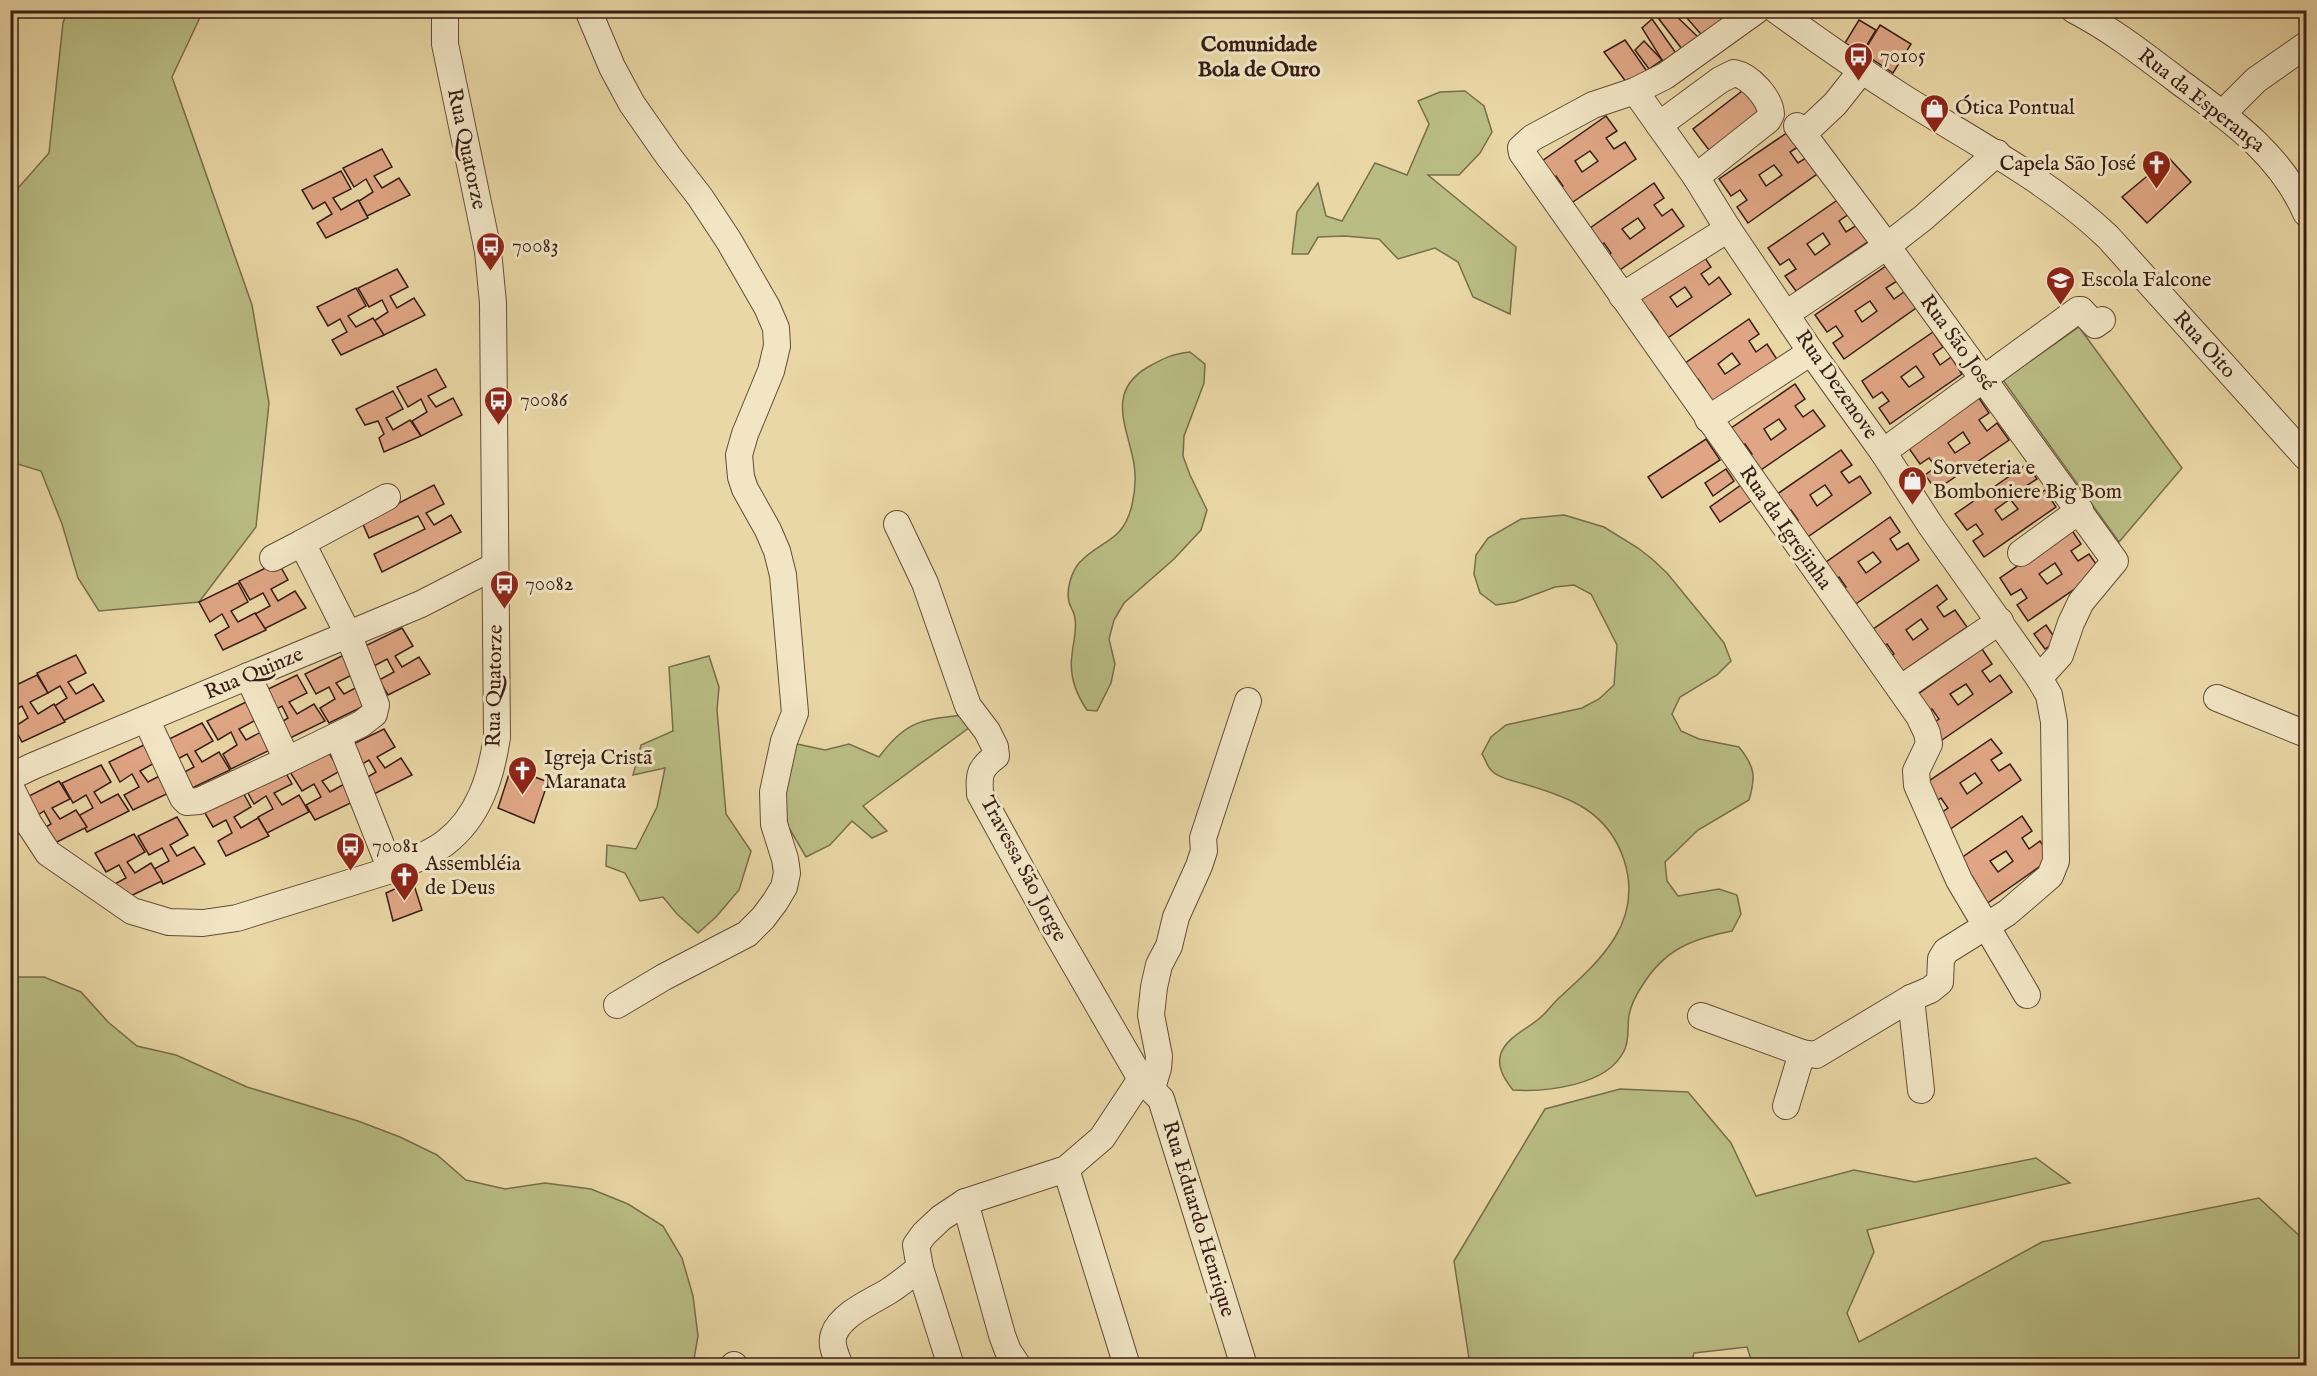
<svg xmlns="http://www.w3.org/2000/svg" width="2317" height="1376" font-family="'IM FELL English',serif">
	<rect width="100%" height="100%" fill="#e9d7a5"/>
	<filter id="stains"><feTurbulence type="fractalNoise" baseFrequency=".00333" numOctaves="4"/><feColorMatrix values="0 0 0 0 .2 0 0 0 0 .09 0 0 0 0 .02 0 0 0 .5 -.17"/></filter>
	<radialGradient id="worn" r=".72"><stop offset=".6" stop-color="#630" stop-opacity="0"/><stop offset="1" stop-color="#630" stop-opacity=".3"/></radialGradient>
	<g fill="#b9bd84" stroke="#786d4c" stroke-width="1.5">
		<polygon points="67,11 203,11 172,77 252,305 269,403 256,527 199,602 99,611 78,578 62,524 41,471 11,462 11,196 49,153 63,23"/>
		<polygon points="1465,91 1484,106 1492,132 1480,153 1459,175 1428,175 1516,247 1510,314 1473,297 1458,262 1435,248 1398,259 1379,239 1345,236 1318,237 1308,254 1292,254 1297,212 1318,183 1326,216 1342,221 1375,163 1407,175 1429,124 1418,101 1440,92"/>
		<polygon points="2079,327 2182,468 2119,542 2003,380"/>
		<path d="M1190,352l15,12 -1,19 -20,53 -1,20 7,19 17,35 -6,20 -27,29 -50,44 -10,17 -5,19 6,25 -4,19 -14,28 -10,-1c-11,-16 -18,-35 -15,-55 1,-12 5,-25 3,-36 0,-6 -5,-12 -6,-17 -3,-12 2,-29 10,-39 22,-24 44,-20 53,-58 3,-13 4,-28 2,-41 -6,-36 -29,-72 14,-97 16,-9 24,-13 42,-15z"/>
		<path d="M1564,515l40,12 34,21 14,11 15,14 45,55 12,15 7,18 -14,14 -37,22 -8,17 9,17 18,8 40,8c16,20 17,29 10,53l-51,30 -33,32 2,19 11,15 41,-7 18,6 4,19 -9,17c-41,8 -68,19 -90,55 -6,9 -11,19 -13,29 -2,12 1,25 -5,36 -17,35 -78,41 -111,39 -8,-10 -17,-23 -12,-37 7,-17 27,-24 40,-36 7,-6 12,-14 19,-20 41,-37 84,-76 64,-137 -16,-49 -55,-63 -100,-76 -10,-3 -26,-6 -33,-14 -4,-4 -6,-12 -9,-16l9,-17 15,-12 76,-17 17,-9 15,-14 3,-40 -26,-51 -17,-9 -19,2 -40,15 -19,3 -16,-12 -6,-19 2,-19 12,-17 33,-19z"/>
		<polygon points="709,656 719,687 717,710 726,814 751,851 739,890 716,917 698,933 677,914 663,897 640,901 625,873 606,866 607,845 636,849 657,807 665,768 633,775 641,745 673,731 669,667"/>
		<path d="M963,715l7,12 -107,79 24,25 -15,7 -20,-17 -22,24 -24,12 -25,-43 11,-71 33,7 24,-6 30,13c27,-36 41,-37 84,-42z"/>
		<polygon points="11,977 44,977 81,992 108,1022 137,1046 176,1055 247,1087 358,1121 400,1137 437,1155 466,1180 505,1189 545,1183 591,1189 628,1204 663,1226 682,1258 693,1296 698,1336 693,1365 11,1365"/>
		<polygon points="1620,1089 1688,1092 1731,1143 1756,1196 1854,1170 1915,1182 2036,1158 2070,1183 1867,1230 1874,1252 1847,1313 1859,1342 2042,1242 2259,1198 2306,1242 2306,1356 2284,1366 1753,1366 1747,1347 1694,1353 1691,1365 1535,1366 1502,1359 1492,1365 1470,1365 1454,1261 1545,1109"/>
	</g>
	<g fill="#dfa584" stroke="#381d14" stroke-width="1.5" fill-rule="evenodd">
		<polygon points="1670,10 1698,37 1685,53 1659,19"/>
		<polygon points="1680,10 1725,10 1730,15 1706,40"/>
		<polygon points="1652,19 1678,56 1667,65 1662,60 1642,28"/>
		<polygon points="1859,20 1876,30 1862,53 1845,43"/>
		<polygon points="1880,25 1911,44 1893,73 1863,53"/>
		<polygon points="1625,40 1651,77 1632,90 1604,52"/>
		<polygon points="1644,41 1662,60 1649,69 1635,50"/>
		<polygon points="1746,88 1768,116 1715,158 1693,129"/>
		<path d="M1606,116l11,15 -11,7 8,11 11,-7 11,17 -72,49 -11,-15 10,-7 -7,-10 -9,6 -12,-16zM1590,151l8,10 -16,11 -7,-11z"/>
		<path d="M1791,130l10,15 -11,7 8,11 11,-7 11,16 -72,51 -11,-16 10,-7 -7,-10 -9,6 -12,-17zM1774,165l8,10 -16,11 -7,-11z"/>
		<polygon points="382,149 392,167 374,176 382,188 399,178 410,195 367,216 359,201 373,192 366,179 354,187 343,168"/>
		<polygon points="2169,158 2191,182 2147,223 2122,197"/>
		<polygon points="341,171 351,189 333,198 341,210 358,200 368,218 326,238 317,223 332,214 325,202 313,209 302,190"/>
		<path d="M1654,183l10,15 -10,7 8,11 10,-7 12,17 -73,50 -10,-16 10,-7 -7,-10 -10,7 -11,-17zM1638,218l7,10 -15,11 -8,-10z"/>
		<path d="M1839,199l10,15 -10,7 7,11 11,-7 12,16 -73,50 -11,-15 11,-7 -7,-10 -9,6 -12,-17zM1823,233l7,11 -15,11 -8,-11z"/>
		<path d="M1701,252l10,15 -10,7 8,11 10,-8 12,17 -72,50 -11,-15 10,-7 -7,-10 -9,6 -12,-17zM1685,287l7,10 -15,10 -7,-10z"/>
		<path d="M1886,266l11,15 -11,7 8,11 10,-7 12,16 -72,51 -11,-16 10,-7 -7,-10 -9,6 -12,-17zM1870,301l7,10 -15,11 -7,-11z"/>
		<polygon points="397,269 408,287 390,296 397,308 414,298 425,315 382,336 374,321 388,312 382,300 369,307 358,288"/>
		<polygon points="356,288 366,306 348,316 356,327 373,318 384,335 341,355 332,340 347,332 340,319 328,326 317,307"/>
		<path d="M1749,319l10,15 -10,7 7,11 11,-8 11,17 -72,50 -11,-16 10,-6 -7,-10 -8,6 -12,-17zM1732,353l8,11 -15,10 -7,-10z"/>
		<path d="M1933,332l10,15 -10,7 7,11 11,-8 11,17 -72,50 -11,-16 10,-7 -7,-9 -9,6 -11,-17zM1916,366l8,11 -15,10 -8,-10z"/>
		<polygon points="436,369 446,387 428,396 436,407 453,398 462,415 421,436 412,421 427,412 421,399 408,407 397,387"/>
		<path d="M1795,384l10,15 -10,7 8,11 10,-7 12,16 -73,50 -10,-15 10,-7 -7,-10 -9,6 -12,-17zM1779,419l7,10 -15,11 -7,-11z"/>
		<polygon points="393,391 403,409 386,418 393,430 410,420 421,436 384,452 379,438 384,434 378,421 365,425 356,409"/>
		<path d="M1979,398l10,15 -10,7 8,11 10,-8 12,17 -73,50 -11,-15 11,-8 -7,-9 -9,6 -12,-17zM1963,432l7,11 -15,10 -7,-10z"/>
		<polygon points="1706,439 1720,460 1662,498 1648,477"/>
		<path d="M1841,450l11,15 -11,7 8,11 11,-7 11,17 -72,50 -11,-16 10,-7 -7,-10 -9,6 -12,-17zM1825,485l7,10 -15,11 -7,-11z"/>
		<path d="M2027,464l10,15 -11,7 8,11 11,-7 11,17 -72,50 -11,-16 10,-7 -7,-10 -9,6 -12,-16zM2010,499l8,10 -16,11 -7,-10z"/>
		<polygon points="1726,469 1734,481 1713,496 1705,483"/>
		<polygon points="434,485 444,504 426,513 434,525 451,515 461,532 382,572 374,554 425,529 418,516 369,538 362,522"/>
		<polygon points="1741,485 1752,500 1720,522 1710,507"/>
		<path d="M1890,517l10,15 -10,7 7,11 11,-7 11,17 -72,50 -11,-16 10,-7 -7,-10 -9,6 -11,-16zM1873,552l8,10 -15,11 -8,-11z"/>
		<path d="M2071,529l10,15 -10,7 7,10 11,-7 12,17 -73,50 -11,-16 10,-7 -6,-9 -10,6 -11,-17zM2055,563l7,11 -15,10 -8,-10z"/>
		<polygon points="278,562 288,580 271,589 278,601 295,591 306,608 264,629 255,614 270,606 263,593 250,600 239,581"/>
		<polygon points="238,583 248,602 231,611 238,622 255,613 266,630 223,650 215,635 229,627 222,614 210,622 199,602"/>
		<path d="M1937,585l10,14 -10,8 7,10 11,-7 12,17 -73,50 -11,-16 11,-7 -7,-10 -9,6 -12,-16zM1921,619l7,10 -15,11 -7,-10z"/>
		<polygon points="2046,625 2057,641 2045,649 2034,634"/>
		<polygon points="402,628 413,646 395,656 402,667 419,657 430,674 388,695 379,680 394,672 387,659 374,666 363,647"/>
		<path d="M1982,649l10,15 -10,7 8,11 10,-7 12,17 -73,50 -10,-16 10,-7 -7,-10 -9,6 -12,-16zM1966,684l7,10 -15,11 -8,-11z"/>
		<polygon points="76,655 86,673 68,682 76,694 93,684 104,701 61,722 53,707 67,698 60,686 48,693 37,673"/>
		<polygon points="344,655 354,674 336,683 344,694 361,685 372,702 329,723 320,708 335,699 329,687 316,694 305,674"/>
		<polygon points="37,675 48,693 30,702 38,714 54,704 65,722 22,742 14,727 28,718 22,706 10,712 10,688"/>
		<polygon points="297,675 307,693 289,702 297,714 314,704 325,721 282,742 274,727 288,718 282,706 269,713 258,694"/>
		<polygon points="246,702 256,720 239,729 246,740 263,731 274,748 231,769 223,754 237,745 231,732 218,740 207,721"/>
		<polygon points="202,723 213,741 195,751 202,762 219,752 230,770 188,790 179,775 194,767 187,754 174,761 163,742"/>
		<polygon points="384,729 395,747 377,757 385,768 401,758 412,775 370,796 361,781 376,772 369,760 357,767 345,748"/>
		<path d="M1991,739l11,14 -11,7 8,11 11,-7 11,16 -72,50 -11,-15 10,-7 -7,-10 -9,6 -12,-17zM1975,773l7,10 -15,11 -7,-11z"/>
		<polygon points="148,743 158,761 140,771 148,782 165,773 175,790 133,810 124,795 139,787 132,774 120,782 109,762"/>
		<polygon points="329,753 340,771 322,781 330,792 346,783 357,800 315,820 306,805 321,797 314,784 302,791 290,772"/>
		<polygon points="101,765 111,782 94,792 101,803 118,794 129,811 87,832 78,816 93,808 86,795 73,803 62,783"/>
		<polygon points="282,766 292,784 274,793 282,805 299,795 309,812 267,833 258,817 273,809 266,796 254,804 243,784"/>
		<polygon points="511,768 548,782 534,823 498,808"/>
		<polygon points="59,781 70,799 52,808 60,819 76,810 87,827 45,848 36,833 51,824 44,811 32,819 21,800"/>
		<polygon points="241,789 251,807 234,817 241,828 258,818 269,836 226,856 218,841 232,833 226,820 213,827 202,808"/>
		<path d="M2022,816l10,15 -10,7 7,11 11,-8 12,17 -73,51 -11,-16 10,-7 -6,-10 -10,6 -11,-17zM2006,851l7,10 -15,11 -8,-11z"/>
		<polygon points="177,817 188,835 170,845 177,856 194,847 205,864 163,884 154,869 169,861 162,848 149,855 138,836"/>
		<polygon points="134,834 145,852 127,862 135,873 151,863 162,881 120,901 111,886 126,878 119,865 106,872 95,853"/>
		<polygon points="414,885 422,910 393,921 386,893 397,888"/>
	</g>
	<g fill="none" stroke-linecap="round" stroke-linejoin="round">
		<defs>
			<g id="minor">
				<polyline points="588,10 612,67 632,104 669,157 700,197 729,241 767,307 776,328 777,346 771,371 745,434 739,455 741,477 745,489 768,530 777,551 783,575 795,713 784,741 773,792 774,824 785,859 787,873 784,887 775,902 763,918 747,934 664,977 617,1005"/>
				<polyline points="1757,10 1665,76 1635,91 1593,105 1532,138 1521,148 1522,153 1919,716 1927,733 1929,744 1916,771 1917,785 1959,880 2027,995"/>
				<path d="M1776,10c42,31 84,60 128,88 70,44 144,82 204,139l198,220"/>
				<path d="M2074,10c37,19 70,45 103,70 51,38 103,73 129,133"/>
				<polyline points="1635,91 1696,177 1728,229 1811,352 1883,452 1931,526 2039,678 2049,695 2054,722 2056,861 2050,876 2007,913 1946,951 1941,959 1940,982 1930,990 1911,998 1816,1055 1802,1053 1701,1016"/>
				<polyline points="2222,114 2256,80 2306,45"/>
				<path d="M1659,125l61,-45 14,-7c16,3 36,25 37,41l-3,6 -72,57"/>
				<polyline points="1797,126 1887,246 2115,561 2081,602 2071,623 2060,655 2039,678"/>
				<polyline points="1803,134 1835,104 1862,70"/>
				<polyline points="1622,296 1728,229"/>
				<polyline points="1786,314 1887,246 1923,218 1997,153"/>
				<polyline points="1708,419 1811,352"/>
				<polyline points="1883,452 2078,310 2081,310 2095,325 2102,320"/>
				<path d="M897,524l28,59 43,123 19,25 8,16 1,9c-17,13 -17,18 -16,38l72,131 89,154 20,20 83,267"/>
				<polyline points="302,543 387,497"/>
				<polyline points="2021,553 2080,510"/>
				<polyline points="248,676 287,760 361,724 374,714 376,705 348,634 302,543 273,558"/>
				<polyline points="1900,689 2000,621"/>
				<polyline points="2217,698 2306,734"/>
				<polyline points="146,719 183,798 187,802 199,801 287,760"/>
				<polyline points="338,736 391,870"/>
				<polyline points="10,777 33,766 421,604 495,566"/>
				<path d="M10,786l19,38 19,29 84,58 37,11 34,1 34,-5 154,-48c18,-8 38,-15 54,-27 34,-26 46,-66 52,-106l-4,-434 -5,-52 -43,-207v-34"/>
				<polyline points="1911,998 1921,1090"/>
				<polyline points="1152,1088 1158,1068 1159,1056 1151,1015 1154,987 1159,965 1169,946 1176,917 1199,866 1204,851 1203,838 1248,701"/>
				<polyline points="1786,1106 1802,1053"/>
				<polyline points="1066,1169 1127,1366"/>
				<polyline points="965,1202 1002,1335 1008,1351 1018,1366"/>
				<polyline points="734,1365 735,1366"/>
				<path d="M840,1366c-4,-10 -10,-22 -6,-32 7,-20 39,-33 55,-43 11,-7 20,-15 31,-23"/>
				<polyline points="951,1366 920,1268 916,1245 924,1234 941,1218 965,1202 1066,1169 1102,1138 1141,1079"/>
			</g>
		</defs>
		<use href="#minor" stroke="#644c38" stroke-width="28"/>
		<use href="#minor" stroke="#f1e5c4" stroke-width="26"/>
	</g>
	<defs>
		<symbol id="bus-pin" viewBox="-11 -11 22 30"><path d="M0 17L-7.5 6A9.5 9.5 0 1 1 7.5 6Z" fill="#8f2418" stroke="#f1e5c4"/><path d="M-5-6H5V4H4V6H2V4H-2V6H-4V4H-5ZM-3.5-4V0h7V-4ZM-3.5 1.2v1.5H-2V1.2ZM2 1.2v1.5H3.5V1.2Z" fill="#fff"/></symbol>
		<symbol id="shop-pin" viewBox="-11 -11 22 30"><path d="M0 17L-7.5 6A9.5 9.5 0 1 1 7.5 6Z" fill="#8f2418" stroke="#f1e5c4"/><path d="M-5-2.5h2.3a2.7 3.5 0 0 1 5.4 0H5L5.5 6h-11ZM-1.5-2.5h3a1.5 2.3 0 0 0-3 0Z" fill="#fff"/></symbol>
		<symbol id="church-pin" viewBox="-11 -11 22 30"><path d="M0 17L-7.5 6A9.5 9.5 0 1 1 7.5 6Z" fill="#8f2418" stroke="#f1e5c4"/><path d="M-1.2-6h2.4v3.5h3.3v2.4h-3.3V6h-2.4V-.1h-3.3v-2.4h3.3Z" fill="#fff"/></symbol>
		<symbol id="school-pin" viewBox="-11 -11 22 30"><path d="M0 17L-7.5 6A9.5 9.5 0 1 1 7.5 6Z" fill="#8f2418" stroke="#f1e5c4"/><path d="M0-5L7-2L0 1L-7-2ZM-4 1L0 2.5L4 1V4Q0 6-4 4Z" fill="#fff"/></symbol>
	</defs>
	<g fill-rule="evenodd">
		<use href="#bus-pin" x="1842" y="40" width="33" height="45"/>
		<use href="#shop-pin" x="1918" y="92" width="33" height="45"/>
		<use href="#church-pin" x="2140" y="148" width="33" height="45"/>
		<use href="#bus-pin" x="474" y="230" width="33" height="45"/>
		<use href="#school-pin" x="2044" y="264" width="33" height="45"/>
		<use href="#bus-pin" x="482" y="384" width="33" height="45"/>
		<use href="#shop-pin" x="1896" y="464" width="33" height="45"/>
		<use href="#bus-pin" x="488" y="568" width="33" height="45"/>
		<use href="#church-pin" x="506" y="754" width="33" height="45"/>
		<use href="#bus-pin" x="334" y="830" width="33" height="45"/>
		<use href="#church-pin" x="388" y="860" width="33" height="45"/>
	</g>
	<g text-anchor="middle" dominant-baseline="central" stroke-width="6" stroke-linejoin="round" paint-order="stroke">
		<g font-size="21" fill="#381d14" stroke="#f1e5c4" text-anchor="start">
			<text x="1880" y="56">70105</text>
			<text x="1955" y="108">Ótica Pontual</text>
			<text x="2136" y="164" text-anchor="end">Capela São José</text>
			<text x="512" y="246">70083</text>
			<text x="2081" y="280">Escola Falcone</text>
			<text x="520" y="400">70086</text>
			<text x="1933" y="468">Sorveteria e<tspan x="1933" dy="24">Bomboniere Big Bom</tspan></text>
			<text x="525" y="584">70082</text>
			<text x="544" y="758">Igreja Cristã<tspan x="544" dy="24">Maranata</tspan></text>
			<text x="372" y="846">70081</text>
			<text x="425" y="864">Assembléia<tspan x="425" dy="24">de Deus</tspan></text>
		</g>
		<g font-size="21" fill="#381d14" stroke="#f1e5c4">
			<text transform="translate(2201 101) rotate(38)">Rua da Esperança</text>
			<text transform="translate(466 149) rotate(78)">Rua Quatorze</text>
			<text transform="translate(1957 343) rotate(54)">Rua São José</text>
			<text transform="translate(2204 345) rotate(48)">Rua Oito</text>
			<text transform="translate(1836 385) rotate(55)">Rua Dezenove</text>
			<text transform="translate(1785 528) rotate(55)">Rua da Igrejinha</text>
			<text transform="translate(254 674) rotate(-23)">Rua Quinze</text>
			<text transform="translate(495 686) rotate(-89)">Rua Quatorze</text>
			<text transform="translate(1023 869) rotate(62)">Travessa São Jorge</text>
			<text transform="translate(1198 1219) rotate(73)">Rua Eduardo Henrique</text>
		</g>
		<g font-size="22" font-weight="bold" fill="#381d14" stroke="#f1e5c4">
			<text x="1259" y="45">Comunidade<tspan x="1259" dy="25">Bola de Ouro</tspan></text>
		</g>
	</g>
	<rect width="2317" height="1376" fill="none" stroke="#e9d7a5" stroke-width="36"/>
	<rect x="12" y="12" width="2293" height="1352" fill="none" stroke="#381d14" stroke-width="3"/>
	<rect x="18" y="18" width="2281" height="1340" fill="none" stroke="#381d14" stroke-width="1.5"/>
	<rect width="100%" height="100%" filter="url(#stains)"/>
	<rect width="100%" height="100%" fill="url(#worn)"/>
</svg>
